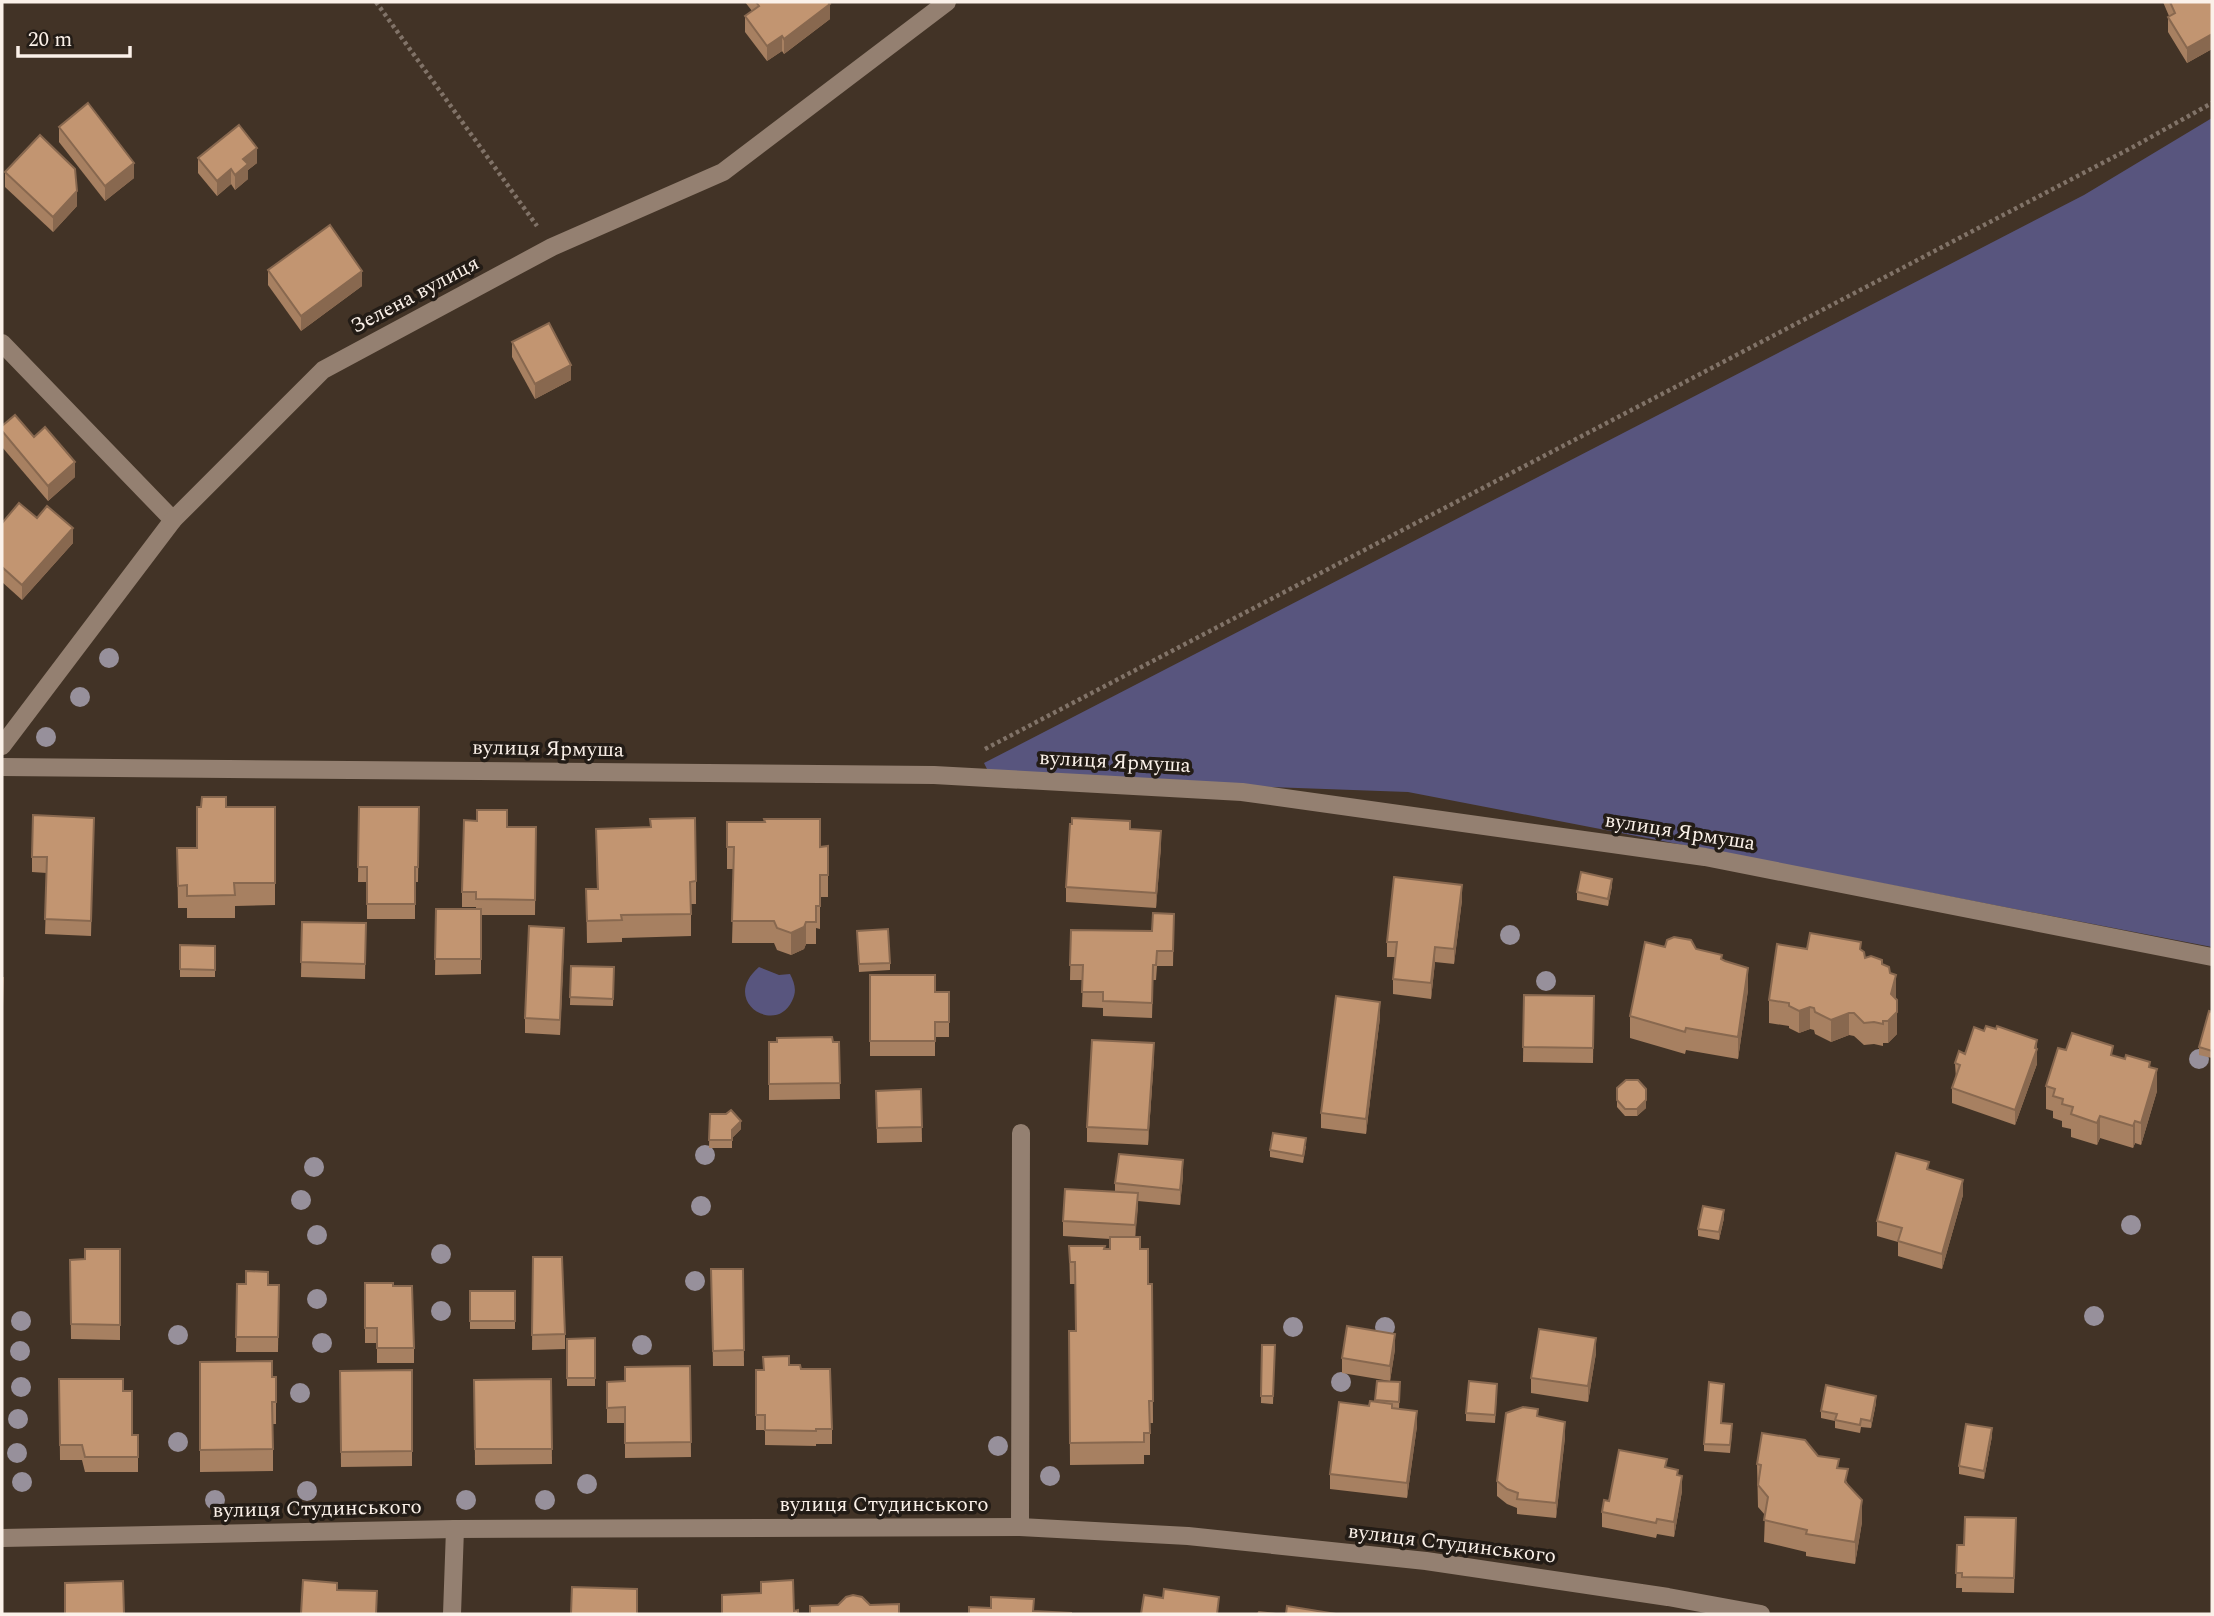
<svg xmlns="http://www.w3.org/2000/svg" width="2214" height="1616" font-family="Spectral,serif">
	<rect width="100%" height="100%" fill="#423326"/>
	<g fill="#58557e">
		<polygon points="2212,118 2212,947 1408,792 991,777 984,763 2084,195"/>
		<path d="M759,967l20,8 11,-1c5,10 7,17 2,27 -16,35 -73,0 -33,-34z"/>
	</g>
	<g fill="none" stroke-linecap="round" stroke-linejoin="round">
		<g stroke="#817368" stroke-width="4.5" stroke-dasharray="3.5 3.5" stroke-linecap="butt">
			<polyline points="376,2 537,226"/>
			<polyline points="985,749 2133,147 2212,103"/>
		</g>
		<g stroke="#948071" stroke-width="18">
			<polyline points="2,343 173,520"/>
			<polyline points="2,746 173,520 323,370 552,247 723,172 947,2"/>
			<polyline points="2,767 934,775 1242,792 1705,857 2212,957"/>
			<polyline points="1020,1527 1021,1133"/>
			<polyline points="2,1538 455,1529 1020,1527 1188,1536 1426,1561 1668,1597 1761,1614"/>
			<polyline points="452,1614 455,1529"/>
		</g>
	</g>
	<g fill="#97909b">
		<circle cx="109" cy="658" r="10"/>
		<circle cx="80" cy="697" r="10"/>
		<circle cx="46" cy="737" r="10"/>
		<circle cx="1510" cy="935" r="10"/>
		<circle cx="1546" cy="981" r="10"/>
		<circle cx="2199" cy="1059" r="10"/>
		<circle cx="705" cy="1155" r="10"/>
		<circle cx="314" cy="1167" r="10"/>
		<circle cx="301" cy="1200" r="10"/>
		<circle cx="701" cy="1206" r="10"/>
		<circle cx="2131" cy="1225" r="10"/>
		<circle cx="317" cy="1235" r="10"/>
		<circle cx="441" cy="1254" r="10"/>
		<circle cx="695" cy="1281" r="10"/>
		<circle cx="317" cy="1299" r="10"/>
		<circle cx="441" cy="1311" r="10"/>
		<circle cx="2094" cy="1316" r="10"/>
		<circle cx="21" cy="1321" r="10"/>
		<circle cx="1293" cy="1327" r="10"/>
		<circle cx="1385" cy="1327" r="10"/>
		<circle cx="178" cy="1335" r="10"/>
		<circle cx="322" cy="1343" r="10"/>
		<circle cx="642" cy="1345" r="10"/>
		<circle cx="20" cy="1351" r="10"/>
		<circle cx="1341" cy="1382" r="10"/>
		<circle cx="21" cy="1387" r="10"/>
		<circle cx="300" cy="1393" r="10"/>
		<circle cx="18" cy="1419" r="10"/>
		<circle cx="178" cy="1442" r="10"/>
		<circle cx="998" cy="1446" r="10"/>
		<circle cx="17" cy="1453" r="10"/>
		<circle cx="1050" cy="1476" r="10"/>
		<circle cx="22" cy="1482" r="10"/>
		<circle cx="587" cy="1484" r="10"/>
		<circle cx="307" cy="1491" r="10"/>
		<circle cx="215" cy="1500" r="10"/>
		<circle cx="466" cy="1500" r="10"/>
		<circle cx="545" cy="1500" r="10"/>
	</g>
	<g fill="#a78061">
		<polygon points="745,2 828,2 830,19 784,54 782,51 767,61 745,32 745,16 752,11"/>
		<polygon points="2163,2 2212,2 2212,49 2187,63 2168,32 2168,17 2169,16"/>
		<polygon points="59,127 134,178 105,201 59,142"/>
		<polygon points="198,158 257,163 248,170 248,179 235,190 231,184 217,196 198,173"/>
		<polygon points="5,172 77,206 53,232 5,187"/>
		<polygon points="268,270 362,286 301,331 268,285"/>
		<polygon points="512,342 571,380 535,399 512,357"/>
		<polygon points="2,426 34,437 75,477 48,501 2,447"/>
		<polygon points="37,518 73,543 22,600 2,582 2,523"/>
		<polygon points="226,807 275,807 275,905 235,906 235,918 187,918 187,908 178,908 177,848 197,848"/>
		<polygon points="359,807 419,807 418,882 415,882 415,919 367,919 367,882 358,882"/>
		<polygon points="94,818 91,936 45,934 47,873 32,872 32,857"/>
		<polygon points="650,819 696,881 696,904 691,904 691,936 622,938 622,942 587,943 586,889 597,889 596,829 650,827"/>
		<polygon points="727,822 820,847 828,846 828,897 820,897 820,929 816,928 816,944 806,944 804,949 791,955 777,950 774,943 732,943 734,869 727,869"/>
		<polygon points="507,827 536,827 535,915 481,915 481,974 435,975 436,909 476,909 476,907 462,907 462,892"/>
		<polygon points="1130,829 1161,846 1156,908 1066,902 1066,887"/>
		<polygon points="1612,886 1608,906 1577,900 1577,892"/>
		<polygon points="1462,900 1454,964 1435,962 1431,999 1393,994 1393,979 1395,957 1387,957 1387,942"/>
		<polygon points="1174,914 1173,966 1157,966 1156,980 1153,980 1152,1018 1103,1016 1103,1008 1082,1007 1083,980 1070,980 1071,930 1152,931"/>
		<polygon points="302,922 366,923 365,979 301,977"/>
		<polygon points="857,931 890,963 890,970 859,972"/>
		<polygon points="564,943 560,1035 525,1033 525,1018"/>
		<polygon points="180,945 215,946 215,977 180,977"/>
		<polygon points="1665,947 1696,949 1722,959 1748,990 1738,1059 1686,1050 1685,1054 1630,1038 1630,1016"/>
		<polygon points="1807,949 1861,950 1865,958 1882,964 1895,998 1897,1034 1888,1043 1883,1043 1883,1046 1874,1044 1864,1045 1854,1036 1849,1035 1831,1042 1815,1034 1814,1030 1810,1029 1799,1033 1789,1028 1789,1026 1769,1023 1769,1000"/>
		<polygon points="571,966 614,967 613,1006 570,1005"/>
		<polygon points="870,975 935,992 949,992 949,1037 935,1037 935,1056 870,1056"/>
		<polygon points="1524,995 1594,996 1593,1063 1523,1062"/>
		<polygon points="2212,1012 2212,1058 2199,1055 2199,1047"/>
		<polygon points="1380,1017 1366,1134 1321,1128 1321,1113"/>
		<polygon points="1996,1029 2037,1040 2037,1064 2015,1125 1952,1103 1952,1088 1956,1079 1955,1063 1984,1031"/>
		<polygon points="769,1042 839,1042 840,1099 769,1100"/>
		<polygon points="2066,1050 2113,1056 2150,1067 2157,1091 2141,1145 2135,1143 2133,1148 2100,1138 2097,1145 2071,1137 2071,1129 2062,1127 2062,1121 2053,1118 2053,1111 2046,1109 2046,1086"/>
		<polygon points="1154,1058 1148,1145 1087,1142 1087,1127"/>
		<polygon points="1617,1088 1646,1089 1646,1108 1637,1116 1625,1116 1617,1107"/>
		<polygon points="921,1089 922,1142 877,1143 876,1091"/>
		<polygon points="710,1114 741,1129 732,1138 732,1148 709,1148"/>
		<polygon points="1306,1146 1303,1163 1270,1157 1270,1150"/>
		<polygon points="1929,1170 1963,1195 1942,1269 1898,1256 1898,1242 1877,1236 1877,1221"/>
		<polygon points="1183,1176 1180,1205 1138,1201 1135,1237 1140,1249 1148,1284 1152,1284 1153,1423 1150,1423 1150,1455 1144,1455 1144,1464 1070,1465 1069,1331 1076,1331 1075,1284 1070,1284 1069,1246 1110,1249 1110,1239 1063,1236 1063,1221 1115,1192 1115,1183"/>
		<polygon points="1724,1218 1719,1240 1698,1236 1698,1229"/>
		<polygon points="120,1249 120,1340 71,1339 70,1260 85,1259"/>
		<polygon points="533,1257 565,1334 565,1349 532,1350"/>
		<polygon points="711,1269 743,1269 744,1366 713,1366"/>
		<polygon points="365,1283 393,1286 414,1348 414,1363 377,1363 377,1343 365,1343"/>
		<polygon points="237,1284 279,1285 278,1352 236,1352"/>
		<rect x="470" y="1291" width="45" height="38"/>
		<polygon points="595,1338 595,1386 567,1386 567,1339"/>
		<polygon points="1262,1345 1275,1345 1273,1404 1261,1403"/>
		<polygon points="1395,1349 1390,1381 1342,1373 1342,1358"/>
		<polygon points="1596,1353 1588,1402 1531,1393 1531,1378"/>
		<polygon points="200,1362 272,1377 276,1377 276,1424 273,1424 273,1471 200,1472"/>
		<polygon points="789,1365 801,1369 832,1429 832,1444 816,1444 816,1446 765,1445 765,1430 756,1430 756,1370 763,1370"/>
		<polygon points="690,1366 691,1457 625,1458 625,1423 607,1423 607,1397 625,1381"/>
		<polygon points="412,1370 412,1466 341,1467 340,1371"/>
		<polygon points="59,1379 123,1391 132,1435 138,1435 138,1472 85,1472 82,1460 60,1460"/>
		<polygon points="551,1379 552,1464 475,1465 474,1380"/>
		<polygon points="1377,1381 1400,1382 1399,1409 1417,1426 1407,1498 1330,1489 1330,1474 1375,1401"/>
		<polygon points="1497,1391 1495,1423 1466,1421 1466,1413"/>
		<polygon points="1724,1391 1721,1423 1732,1431 1730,1453 1704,1451 1704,1444"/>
		<polygon points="1876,1403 1871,1428 1861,1427 1860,1433 1835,1428 1835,1421 1821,1418 1821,1411"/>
		<polygon points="1538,1416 1565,1437 1556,1518 1517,1514 1517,1508 1507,1504 1497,1496 1497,1481"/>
		<polygon points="1992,1436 1984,1479 1959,1474 1959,1466"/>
		<polygon points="1818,1456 1839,1468 1848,1484 1862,1522 1855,1564 1806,1556 1806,1552 1764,1542 1765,1515 1758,1507 1757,1464"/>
		<polygon points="1667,1467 1678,1475 1682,1491 1674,1537 1657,1534 1656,1538 1602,1527 1602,1512 1609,1501"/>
		<polygon points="2016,1518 2014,1593 1962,1592 1962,1588 1956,1588 1957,1545 1964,1545"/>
	</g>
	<g fill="#88684f">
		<polygon points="830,4 830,19 784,54 784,39"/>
		<polygon points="2212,34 2212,49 2187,63 2187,48"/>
		<polygon points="782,36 782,51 767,61 767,46"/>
		<polygon points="257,148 257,163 248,170 248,179 235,190 235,175 243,159"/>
		<polygon points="134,163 134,178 105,201 105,186"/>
		<polygon points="231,169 231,184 217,196 217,181"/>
		<polygon points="77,191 77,206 53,232 53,217"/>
		<polygon points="362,271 362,286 301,331 301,316"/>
		<polygon points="571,365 571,380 535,399 535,384"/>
		<polygon points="75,462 75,477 48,501 48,486"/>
		<polygon points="73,528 73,543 22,600 22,585"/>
		<polygon points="1161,831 1161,846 1156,908 1156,893"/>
		<polygon points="1612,879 1612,886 1608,906 1608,899"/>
		<polygon points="1462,885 1462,900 1454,964 1454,949"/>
		<polygon points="806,922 806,944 804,949 791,955 791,933"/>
		<polygon points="564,928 564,943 560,1035 560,1020"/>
		<polygon points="1435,947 1435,962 1431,999 1431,983"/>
		<polygon points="1748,968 1748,990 1738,1059 1738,1037"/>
		<polygon points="1896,975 1896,997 1891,1016 1891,994"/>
		<polygon points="1380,1002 1380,1017 1366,1134 1366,1119"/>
		<polygon points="1810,1007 1810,1029 1799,1033 1799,1011"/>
		<polygon points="1897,1012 1897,1034 1888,1043 1888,1021"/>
		<polygon points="1849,1013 1849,1035 1831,1042 1831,1020"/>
		<polygon points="2037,1040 2037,1064 2015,1125 2015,1110"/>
		<polygon points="1154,1043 1154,1058 1148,1145 1148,1130"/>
		<polygon points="2157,1069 2157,1091 2141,1145 2141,1123"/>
		<polygon points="1646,1100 1646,1108 1637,1116 1637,1109"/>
		<polygon points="2100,1116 2100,1138 2097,1145 2097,1123"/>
		<polygon points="741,1121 741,1129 732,1138 732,1130"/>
		<polygon points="2135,1121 2135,1143 2133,1148 2133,1126"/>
		<polygon points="1183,1160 1183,1176 1180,1205 1180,1190"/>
		<polygon points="1963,1180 1963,1195 1942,1269 1942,1254"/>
		<polygon points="1138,1193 1138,1208 1135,1240 1135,1225"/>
		<polygon points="1724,1210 1724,1218 1719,1240 1719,1232"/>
		<polygon points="1395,1334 1395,1349 1390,1381 1390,1366"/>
		<polygon points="1596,1338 1596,1353 1588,1402 1588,1386"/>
		<polygon points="1876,1396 1876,1403 1871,1428 1871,1421"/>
		<polygon points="1417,1411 1417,1426 1407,1498 1407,1483"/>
		<polygon points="1565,1422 1565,1437 1556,1518 1556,1503"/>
		<polygon points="1992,1428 1992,1436 1984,1479 1984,1471"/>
		<polygon points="1682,1476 1682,1491 1674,1537 1674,1522"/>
		<polygon points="1862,1500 1862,1522 1855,1564 1855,1542"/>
	</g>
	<g fill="#c29571" stroke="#88684f" stroke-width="2">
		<polygon points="756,2 828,2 830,4 784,39 782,36 767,46 745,16 759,6"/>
		<polygon points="2170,2 2212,2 2212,34 2187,48 2168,17 2175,13"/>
		<polygon points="88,103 134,163 105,186 59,127"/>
		<polygon points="239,125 257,148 243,159 248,164 235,175 231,169 217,181 198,158"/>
		<polygon points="40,135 75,169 77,191 53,217 5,172"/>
		<polygon points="330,225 362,271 301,316 268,270"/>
		<polygon points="549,323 571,365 535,384 512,342"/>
		<polygon points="15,415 34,437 45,427 75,462 48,486 2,431 2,426"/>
		<polygon points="19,503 37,518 47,506 73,528 22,585 2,567 2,523"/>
		<polygon points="202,797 226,797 226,807 275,807 275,883 234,883 235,895 187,896 187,885 178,886 177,848 197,848 197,807 201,807"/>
		<polygon points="359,807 419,807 418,867 415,867 415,904 367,904 367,867 358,867"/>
		<polygon points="477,810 507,810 507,827 536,827 535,900 476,899 476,892 462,892 464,820 477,821"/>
		<polygon points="33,815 94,818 91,921 45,919 47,857 32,857"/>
		<polygon points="695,818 696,881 690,882 691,914 621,915 622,920 587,921 586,889 598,889 596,829 651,827 650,819"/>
		<polygon points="1072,818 1130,821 1130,829 1161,831 1156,893 1066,887 1070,824 1072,824"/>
		<polygon points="764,819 820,819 820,847 828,846 828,875 820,875 820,906 816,906 816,922 806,922 804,927 791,933 777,928 774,921 732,921 734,847 727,847 727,822 765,822"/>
		<polygon points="1581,872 1612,879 1608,899 1577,892"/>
		<polygon points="1394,877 1462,885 1454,949 1435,947 1431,983 1393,979 1397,942 1387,942"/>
		<polygon points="436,909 481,909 481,959 435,959"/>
		<polygon points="1153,913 1174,914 1173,951 1157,951 1156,965 1153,965 1152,1003 1103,1001 1103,992 1082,992 1083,965 1070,965 1071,930 1152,931"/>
		<polygon points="302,922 366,923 365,964 301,962"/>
		<polygon points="529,926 564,928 560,1020 525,1018"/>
		<polygon points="888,929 890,963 859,964 857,931"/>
		<polygon points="1810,933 1861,942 1860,949 1864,952 1865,958 1871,956 1882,960 1882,964 1889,967 1890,973 1896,975 1891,994 1897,1000 1897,1012 1888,1021 1883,1021 1883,1024 1874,1022 1864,1023 1854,1013 1849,1013 1831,1020 1815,1012 1814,1008 1810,1007 1799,1011 1789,1006 1789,1003 1769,1000 1777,944 1807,949"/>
		<polygon points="1674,937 1691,940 1696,949 1722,955 1721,959 1725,961 1748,968 1738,1037 1686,1028 1685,1032 1630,1016 1645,942 1665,947 1667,940"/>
		<polygon points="180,945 215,946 215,970 180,969"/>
		<polygon points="571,966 614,967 613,999 570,997"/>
		<polygon points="870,975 935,975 935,992 949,992 949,1022 935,1022 935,1041 870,1041"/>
		<polygon points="2,978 3,978 2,1007"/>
		<polygon points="1524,995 1594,996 1593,1048 1523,1047"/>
		<polygon points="1336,996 1380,1002 1366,1119 1321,1113"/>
		<polygon points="2209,1011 2212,1012 2212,1051 2199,1047"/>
		<polygon points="1986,1026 1996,1029 1997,1026 2037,1040 2035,1048 2037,1049 2015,1110 1952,1088 1960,1065 1955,1063 1959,1051 1965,1054 1974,1027 1984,1031"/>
		<polygon points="2072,1033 2113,1046 2111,1055 2125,1059 2126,1055 2150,1062 2149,1067 2157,1069 2141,1123 2135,1121 2133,1126 2100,1116 2097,1123 2071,1114 2073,1107 2062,1104 2063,1099 2053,1096 2055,1089 2046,1086 2058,1048 2066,1050"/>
		<polygon points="832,1037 833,1042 839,1042 840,1083 769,1084 769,1042 777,1042 777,1038"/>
		<polygon points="1092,1040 1154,1043 1148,1130 1087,1127"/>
		<polygon points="1626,1080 1638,1080 1646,1089 1646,1100 1637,1109 1625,1109 1617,1100 1617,1088"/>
		<polygon points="921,1089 922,1127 877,1128 876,1091"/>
		<polygon points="731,1110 741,1121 732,1130 732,1140 709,1140 710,1114 726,1114"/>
		<polygon points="1273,1133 1306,1138 1303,1156 1270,1150"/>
		<polygon points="1896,1153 1929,1162 1927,1169 1963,1180 1942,1254 1898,1241 1902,1228 1877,1221"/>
		<polygon points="1119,1154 1183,1160 1180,1190 1115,1183"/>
		<polygon points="1065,1189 1138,1193 1135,1225 1063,1221"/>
		<polygon points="1703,1206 1724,1210 1719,1232 1698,1229"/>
		<polygon points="1110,1237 1140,1237 1140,1249 1148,1249 1148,1284 1152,1284 1153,1401 1149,1401 1150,1433 1144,1433 1144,1442 1070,1443 1069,1331 1076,1331 1075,1262 1070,1262 1069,1246 1105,1246 1104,1249 1110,1249"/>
		<polygon points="85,1249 120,1249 120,1325 71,1324 70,1260 85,1259"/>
		<polygon points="533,1257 562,1257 565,1334 532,1335"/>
		<polygon points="711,1269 743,1269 744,1350 713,1351"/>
		<polygon points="246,1271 268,1272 268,1285 279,1285 278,1337 236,1337 237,1284 246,1284"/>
		<polygon points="365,1283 393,1283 393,1286 412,1286 414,1348 377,1348 377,1328 365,1328"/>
		<rect x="470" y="1291" width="45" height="30"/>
		<polygon points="1347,1326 1395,1334 1390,1366 1342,1358"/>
		<polygon points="1539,1329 1596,1338 1588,1386 1531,1378"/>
		<polygon points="595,1338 595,1378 567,1378 567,1339"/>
		<polygon points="1262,1345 1275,1345 1273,1396 1261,1396"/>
		<polygon points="789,1356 789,1365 800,1365 801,1369 830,1369 832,1429 816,1429 816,1431 765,1430 765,1415 756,1415 756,1370 764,1370 763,1357"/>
		<polygon points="272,1361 272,1377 276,1377 276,1402 272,1402 273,1449 200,1450 200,1362"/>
		<polygon points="690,1366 691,1442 625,1443 625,1407 607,1408 607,1382 625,1381 625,1367"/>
		<polygon points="412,1370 412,1451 341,1452 340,1371"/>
		<polygon points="59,1379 123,1379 123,1391 132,1391 132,1435 138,1435 138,1457 85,1457 82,1445 60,1445"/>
		<polygon points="551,1379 552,1449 475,1449 474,1380"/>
		<polygon points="1377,1381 1400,1382 1399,1402 1375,1400"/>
		<polygon points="1469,1381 1497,1384 1495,1415 1466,1413"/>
		<polygon points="1709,1382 1724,1384 1721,1423 1732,1424 1730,1445 1704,1444"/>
		<polygon points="1826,1385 1876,1396 1871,1421 1861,1419 1860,1425 1835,1420 1837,1414 1821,1411"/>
		<polygon points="1370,1401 1392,1404 1392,1408 1417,1411 1407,1483 1330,1474 1339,1402 1369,1406"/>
		<polygon points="1523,1407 1538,1409 1537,1416 1565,1422 1556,1503 1517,1499 1518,1493 1507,1489 1497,1481 1506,1413"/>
		<polygon points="1966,1424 1992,1428 1984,1471 1959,1466"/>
		<polygon points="1762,1433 1805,1440 1818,1456 1839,1459 1837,1468 1848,1469 1845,1482 1862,1500 1855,1542 1806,1534 1807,1530 1764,1520 1768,1497 1758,1485 1761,1465 1757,1464"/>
		<polygon points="1619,1450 1667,1459 1665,1467 1678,1470 1677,1475 1682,1476 1674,1522 1657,1519 1656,1523 1602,1512 1604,1500 1609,1501"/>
		<polygon points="1965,1517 2016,1518 2014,1578 1962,1577 1962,1573 1956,1573 1957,1545 1964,1545"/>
		<polygon points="303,1580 337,1583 337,1590 377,1591 376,1614 301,1614"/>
		<polygon points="793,1580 794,1611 798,1610 798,1614 722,1614 722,1595 761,1593 761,1582"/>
		<polygon points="123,1581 124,1614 65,1614 65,1583"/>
		<polygon points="572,1587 637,1589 637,1614 571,1614"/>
		<polygon points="1164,1589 1219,1597 1217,1614 1141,1614 1144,1595 1163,1598"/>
		<polygon points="853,1595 862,1597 870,1605 899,1604 899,1614 810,1614 810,1606 838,1605 846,1597"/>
		<polygon points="991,1597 1034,1599 1033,1611 1071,1613 1071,1614 969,1614 969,1607 991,1608"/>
		<polygon points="1287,1606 1336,1614 1286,1614"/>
		<polygon points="1259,1612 1276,1614 1258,1614"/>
	</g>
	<g text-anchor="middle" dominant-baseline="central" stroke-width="7" stroke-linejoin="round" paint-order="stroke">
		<g font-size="21" fill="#fbf1e9" stroke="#231c16">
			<text transform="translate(415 295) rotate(-28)">Зелена вулиця</text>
			<text transform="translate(548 749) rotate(1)">вулиця Ярмуша</text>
			<text transform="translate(1115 762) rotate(3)">вулиця Ярмуша</text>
			<text transform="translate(1680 832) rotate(9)">вулиця Ярмуша</text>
			<text x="884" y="1505">вулиця Студинського</text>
			<text transform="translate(317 1509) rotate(-1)">вулиця Студинського</text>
			<text transform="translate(1452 1544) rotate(7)">вулиця Студинського</text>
		</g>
	</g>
	<rect width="2214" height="1616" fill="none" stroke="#fbf1e9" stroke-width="7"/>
	<path d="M18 46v10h112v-10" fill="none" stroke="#fbf1e9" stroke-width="3.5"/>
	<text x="28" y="46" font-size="21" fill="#fbf1e9" stroke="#231c16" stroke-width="5" paint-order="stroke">20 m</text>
</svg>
